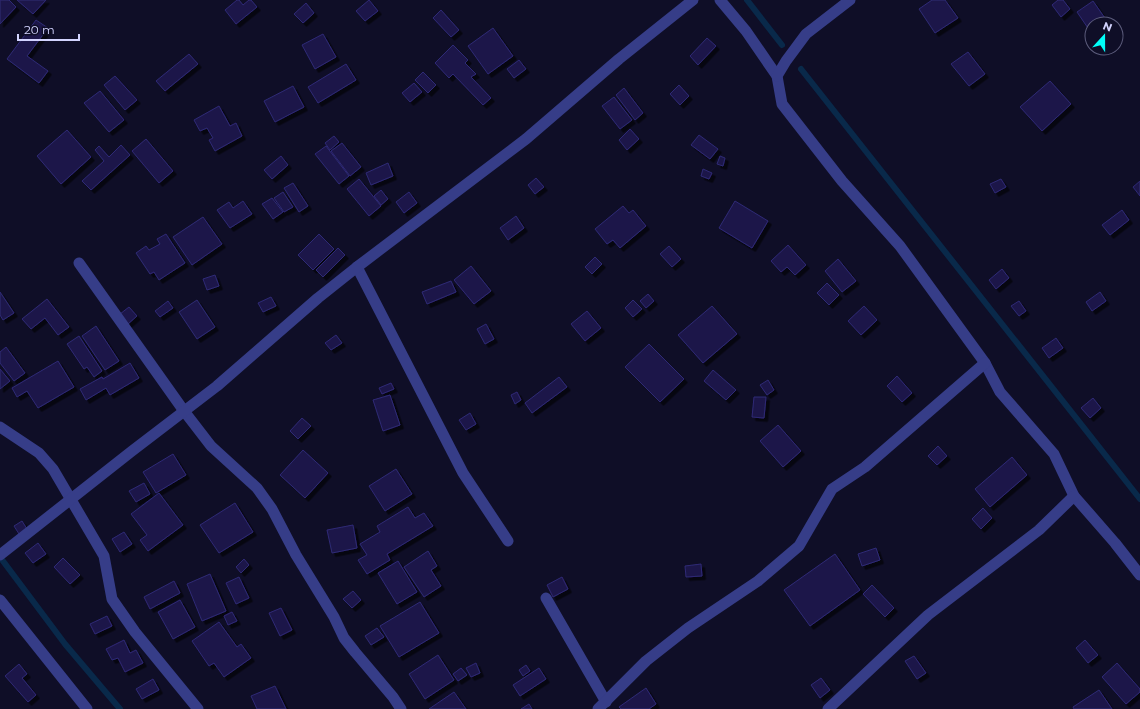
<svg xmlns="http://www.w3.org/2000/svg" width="1140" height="709" font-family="Montserrat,sans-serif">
	<defs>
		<filter id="shadow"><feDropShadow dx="3.5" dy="3.5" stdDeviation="0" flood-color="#0009"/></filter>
	</defs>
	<rect width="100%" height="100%" fill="#0f0e27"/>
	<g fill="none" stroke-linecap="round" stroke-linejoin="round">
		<g stroke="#09294a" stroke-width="6">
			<polyline points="747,0 782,45"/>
			<polyline points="801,69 1140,499"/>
			<polyline points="0,557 65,644 120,709"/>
		</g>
	</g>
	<g fill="#1c1949" stroke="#2f2976" filter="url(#shadow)">
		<polygon points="0,0 9,0 16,7 0,24"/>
		<polygon points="17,0 46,0 33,14"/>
		<polygon points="237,0 239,0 243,5 249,0 251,0 257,7 236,24 225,10"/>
		<polygon points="369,0 378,11 365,21 356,11"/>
		<polygon points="932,0 945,0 958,18 935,33 919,9"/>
		<polygon points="1058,0 1063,0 1070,9 1061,17 1052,5"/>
		<polygon points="1093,1 1109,24 1092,24 1092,34 1077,12"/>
		<polygon points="306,3 314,13 303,23 294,14"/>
		<polygon points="441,10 459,30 451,37 433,18"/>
		<polygon points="36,20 48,28 27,56 48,71 39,83 7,59"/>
		<polygon points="493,28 513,56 488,74 468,46"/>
		<polygon points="323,34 336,57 315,69 302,45"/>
		<polygon points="707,38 716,46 698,65 690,56"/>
		<polygon points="453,45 468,60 465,63 476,74 471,77 491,98 483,105 453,74 449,78 435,63"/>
		<polygon points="968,52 985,74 969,86 951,64"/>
		<polygon points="189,54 198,64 165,91 156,81"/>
		<polygon points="519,60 526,69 514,78 507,69"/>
		<polygon points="346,64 356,80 318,103 308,87"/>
		<polygon points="423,72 436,85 428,93 415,80"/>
		<polygon points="115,76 137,100 125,110 104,85"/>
		<polygon points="1050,81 1071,104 1042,131 1020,107"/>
		<polygon points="414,83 422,92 410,102 402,93"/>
		<polygon points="679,85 689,96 680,105 670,94"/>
		<polygon points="293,86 304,107 275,122 264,101"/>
		<polygon points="624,88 643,113 635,120 616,95"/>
		<polygon points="100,91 124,120 109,132 84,103"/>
		<polygon points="614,97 632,120 620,129 602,106"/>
		<polygon points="219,106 230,126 236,123 242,136 215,151 209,140 213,138 207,128 200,131 194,120"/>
		<polygon points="630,129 639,139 627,150 619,140"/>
		<polygon points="67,130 91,157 61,184 37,156"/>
		<polygon points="699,135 718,149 710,159 691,145"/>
		<polygon points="334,136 339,142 330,150 325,143"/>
		<polygon points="146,139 173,171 159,183 132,151"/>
		<polygon points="342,143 361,167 350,176 331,151"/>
		<polygon points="121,145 130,155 91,190 82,181 104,161 95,150 99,146 109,157"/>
		<polygon points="326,146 349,176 339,184 315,154"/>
		<polygon points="281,156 288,165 272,179 264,170"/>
		<polygon points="720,156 725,158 723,166 717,164"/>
		<polygon points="388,163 393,176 371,185 366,173"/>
		<polygon points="703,169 712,173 709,179 701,176"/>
		<polygon points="536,178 544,187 535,194 528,185"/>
		<polygon points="359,179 381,206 369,216 347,189"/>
		<polygon points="1001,179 1006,187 995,193 990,184"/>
		<polygon points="1140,181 1140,196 1133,187"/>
		<polygon points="293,183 308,206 299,212 284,188"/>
		<polygon points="381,190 388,199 381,205 374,196"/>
		<polygon points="283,192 293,207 284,212 274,198"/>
		<polygon points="409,192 417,203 404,213 396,202"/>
		<polygon points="272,198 283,212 273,219 262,204"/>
		<polygon points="243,201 252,214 230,228 217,210 229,202 233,208"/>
		<polygon points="735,201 768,221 752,248 719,228"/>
		<polygon points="623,206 629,213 633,210 646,226 620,248 613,240 607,244 595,229"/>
		<polygon points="1122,210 1129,220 1110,235 1102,225"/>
		<polygon points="516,216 524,228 508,240 500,228"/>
		<polygon points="203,217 222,244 192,265 173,237"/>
		<polygon points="166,234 185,263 159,280 154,272 150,274 136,253 146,246 149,250 160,244 157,239"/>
		<polygon points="319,234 334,249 313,270 298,255"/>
		<polygon points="788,245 806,265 795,275 787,267 781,272 771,261"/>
		<polygon points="669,246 681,259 672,267 660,254"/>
		<polygon points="338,248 345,255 323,277 316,270"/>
		<polygon points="595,257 602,264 592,274 585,267"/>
		<polygon points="838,259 856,281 842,292 825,271"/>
		<polygon points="471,266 491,291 474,304 454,280"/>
		<polygon points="1002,269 1009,278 996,289 989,280"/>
		<polygon points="215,275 219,286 207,290 203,279"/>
		<polygon points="451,281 456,292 427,304 422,292"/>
		<polygon points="827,283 839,295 829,305 817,293"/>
		<polygon points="0,292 14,313 3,320 0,315"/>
		<polygon points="1100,292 1106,301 1092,311 1086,302"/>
		<polygon points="648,294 654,301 646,308 640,301"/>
		<polygon points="271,297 276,306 263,312 258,303"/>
		<polygon points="47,299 69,327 58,335 45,318 31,329 22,319"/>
		<polygon points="197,300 215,327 197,339 179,312"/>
		<polygon points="633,300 642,309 633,317 625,308"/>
		<polygon points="168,301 173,308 160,317 155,311"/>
		<polygon points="1019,301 1026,311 1019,316 1011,306"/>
		<polygon points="712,306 737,334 703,363 678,335"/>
		<polygon points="864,306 877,320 861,335 848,321"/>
		<polygon points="129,307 137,316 128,324 120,314"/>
		<polygon points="587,311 601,328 585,341 571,324"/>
		<polygon points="486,324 494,339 485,344 477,329"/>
		<polygon points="96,326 119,361 105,370 82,336"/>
		<polygon points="336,335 342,343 331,350 325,343"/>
		<polygon points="79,336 102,371 94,377 87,367 84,369 67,344"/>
		<polygon points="1056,338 1063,348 1049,358 1042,348"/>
		<polygon points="649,344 684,379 660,402 625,367"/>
		<polygon points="6,347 25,373 14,381 0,363 0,352"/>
		<polygon points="58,361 74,387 38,408 27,391 17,397 12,388"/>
		<polygon points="130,363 139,378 110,395 106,388 86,400 80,389 102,377 103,379"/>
		<polygon points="0,369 10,381 0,389"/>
		<polygon points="713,370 736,390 726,400 704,381"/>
		<polygon points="897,376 912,393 902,402 887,386"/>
		<polygon points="559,377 567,387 532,413 525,403"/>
		<polygon points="768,380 774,390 767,395 760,385"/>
		<polygon points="391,383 394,389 382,394 379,388"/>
		<polygon points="517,392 521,400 515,404 511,395"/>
		<polygon points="390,395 400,425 383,431 373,400"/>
		<polygon points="754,397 766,397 764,418 752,417"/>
		<polygon points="1093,398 1101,408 1090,418 1081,408"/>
		<polygon points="470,413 476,424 466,430 459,420"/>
		<polygon points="302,418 311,426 298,439 290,431"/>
		<polygon points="778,425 801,451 783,467 760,441"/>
		<polygon points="938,446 947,456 937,465 928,456"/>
		<polygon points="303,450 328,473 305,498 280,475"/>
		<polygon points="173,454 186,475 156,493 143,472"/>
		<polygon points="1012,457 1027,475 990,507 975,489"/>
		<polygon points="396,469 412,494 385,511 369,486"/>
		<polygon points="144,483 150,494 136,502 129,491"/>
		<polygon points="159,493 183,525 148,551 140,540 147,535 131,514"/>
		<polygon points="235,503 253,532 219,553 200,525"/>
		<polygon points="408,507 415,518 424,513 433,526 387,554 390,560 367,574 358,560 367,555 360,544 380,532 377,526"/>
		<polygon points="983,508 992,518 981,529 972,519"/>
		<polygon points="22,521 27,529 19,534 14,526"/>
		<polygon points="353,525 357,548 332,553 327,530"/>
		<polygon points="124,532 132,544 120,552 112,539"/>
		<polygon points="38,543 46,554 33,563 25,553"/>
		<polygon points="876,548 880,560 862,566 858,554"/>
		<polygon points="428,551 437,566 431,570 441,586 424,597 404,567"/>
		<polygon points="835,554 860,590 810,626 784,590"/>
		<polygon points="63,558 80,575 70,584 54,567"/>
		<polygon points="244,559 249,565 241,573 236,567"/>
		<polygon points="398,561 417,592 397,604 378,573"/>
		<polygon points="701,564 702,576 686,577 685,566"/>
		<polygon points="210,574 226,611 202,621 187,584"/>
		<polygon points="239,577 249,598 236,604 226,583"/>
		<polygon points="562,577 568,589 553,597 547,585"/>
		<polygon points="174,581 180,593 150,609 144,597"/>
		<polygon points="872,585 894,608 885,617 863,594"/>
		<polygon points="353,591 361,600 352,608 343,599"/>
		<polygon points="180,600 195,627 173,639 158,612"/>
		<polygon points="420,602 439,633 399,657 380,626"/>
		<polygon points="281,608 292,630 280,636 269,613"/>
		<polygon points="232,612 237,621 228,625 224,616"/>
		<polygon points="107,616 112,626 95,634 90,624"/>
		<polygon points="219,622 237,647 241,644 251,658 224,677 214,663 209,666 192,641"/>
		<polygon points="377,628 384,637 371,645 365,636"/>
		<polygon points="124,640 130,653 136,650 143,663 125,672 118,658 112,660 106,649"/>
		<polygon points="1085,640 1098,655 1088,663 1076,648"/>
		<polygon points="438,655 454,680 425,699 409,674"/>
		<polygon points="914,656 926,673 917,679 905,661"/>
		<polygon points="476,663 480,673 471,677 466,668"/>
		<polygon points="1117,663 1140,689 1140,692 1126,704 1102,677"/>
		<polygon points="19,664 27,674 22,678 36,695 28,702 5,676"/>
		<polygon points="526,665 530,671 523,676 519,670"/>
		<polygon points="461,668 467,675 458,681 453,674"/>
		<polygon points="539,668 546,679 520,696 513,685"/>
		<polygon points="821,678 830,690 820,698 811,685"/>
		<polygon points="153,679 159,690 142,699 136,689"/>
		<polygon points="275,686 286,709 257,709 251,696"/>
		<polygon points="646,688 656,704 649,709 621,709 619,707"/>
		<polygon points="1099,690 1112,709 1074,709 1073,707"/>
		<polygon points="454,692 466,709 429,709"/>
		<polygon points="529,704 532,709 521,709"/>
	</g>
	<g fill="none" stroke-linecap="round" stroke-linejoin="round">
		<g stroke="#363d88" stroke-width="11">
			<polyline points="720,0 746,31 777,76 782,104 842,181 900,246 985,363 1000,392 1054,454 1074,496 1115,543 1140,575"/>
			<polyline points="777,76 786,61 806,34 850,0"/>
			<polyline points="79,263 184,411 211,446 257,488 272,509 296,555 334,617 344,638 355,652 393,697 401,709"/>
			<polyline points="357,267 463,473 508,541"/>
			<polyline points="0,427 39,453 53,469 104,556 112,599 135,632 198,709"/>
			<polyline points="0,555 132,451 217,386 318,298 357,267 526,139 619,59 693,0"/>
			<polyline points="546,598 606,702"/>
			<polyline points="0,600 87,709"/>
			<polyline points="598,709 646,661 688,628 758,581 799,546 832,489 865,467 985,363"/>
			<polyline points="828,709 928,615 1039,530 1074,496"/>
		</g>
	</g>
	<g transform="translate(1104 36) rotate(21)"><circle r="19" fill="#0f0e27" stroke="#5d5d7d"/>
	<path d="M0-3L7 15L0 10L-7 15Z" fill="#00fef8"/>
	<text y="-6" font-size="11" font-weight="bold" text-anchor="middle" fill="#d3d4ff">N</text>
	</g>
	<path d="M18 34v6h61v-6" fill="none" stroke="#d3d4ff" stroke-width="2"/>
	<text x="24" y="34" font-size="12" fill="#d3d4ff" stroke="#0f0e27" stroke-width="3" paint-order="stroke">20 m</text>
</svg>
